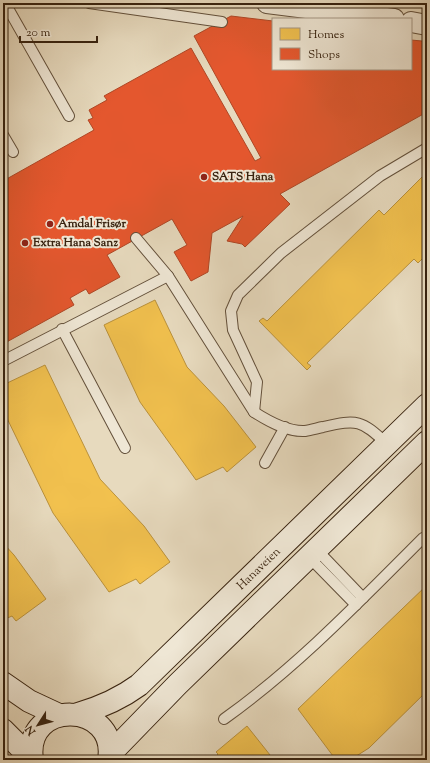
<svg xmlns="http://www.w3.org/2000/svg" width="430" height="763" font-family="'Sorts Mill Goudy',serif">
	<rect width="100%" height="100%" fill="#e7dabe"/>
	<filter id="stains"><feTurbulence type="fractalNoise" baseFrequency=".005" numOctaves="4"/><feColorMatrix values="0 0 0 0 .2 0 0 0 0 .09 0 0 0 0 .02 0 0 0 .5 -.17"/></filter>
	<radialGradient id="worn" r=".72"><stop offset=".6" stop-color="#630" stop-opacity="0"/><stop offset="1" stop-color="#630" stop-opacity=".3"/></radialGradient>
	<g fill="#f2c14e" stroke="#ba913b">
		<polygon points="427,172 427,254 418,263 414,259 307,363 311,366 307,370 259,321 263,318 267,321 379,210 384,215"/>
		<polygon points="155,300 187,367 224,406 256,447 227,472 223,467 196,480 140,402 104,325"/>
		<polygon points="45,365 100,479 144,526 170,562 140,584 136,579 109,592 53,513 3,410 3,385"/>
		<polygon points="3,543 14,555 46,599 16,621 12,616 3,620"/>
		<polygon points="427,585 427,691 369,748 350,760 336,760 298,709"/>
		<polygon points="247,726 274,760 212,760 218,754 216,752"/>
	</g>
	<polygon fill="#e4572e" stroke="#b04725" points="231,16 273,21 273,69 411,69 411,40 422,41 427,50 427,112 280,194 290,204 245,247 242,244 227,241 243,216 212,233 208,272 191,281 174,252 187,245 172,219 107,255 120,277 89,294 86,289 70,298 74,305 3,344 3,181 94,130 88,120 93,118 89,110 107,100 104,96 191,48 255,161 261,158 194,36"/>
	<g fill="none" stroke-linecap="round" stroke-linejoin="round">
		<defs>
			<g id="lane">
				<polyline points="5,3 69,116"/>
				<polyline points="89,3 222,22"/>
				<polyline points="3,135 13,152"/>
				<path d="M136,238l32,38 86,136c14,9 33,20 51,19 6,-1 13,-3 18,-4 35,-8 38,-7 64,17"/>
				<polyline points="62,329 125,448"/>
				<polyline points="3,361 168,276"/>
				<polyline points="254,412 257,382 233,330 231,311 238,295 281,253 380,176 427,148"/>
				<polyline points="265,463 285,427"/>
				<polyline points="317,550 363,598"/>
				<polyline points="309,557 356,605"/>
				<path d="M224,719c73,-52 136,-118 199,-181"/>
			</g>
			<g id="street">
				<polyline points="267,3 394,19"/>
				<polyline points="411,22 427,25"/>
			</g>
			<g id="secondary">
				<polyline points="3,683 29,701 59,715"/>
				<path d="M78,714c24,-7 42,-15 61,-29l288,-280"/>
				<polyline points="3,730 32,759"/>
				<polyline points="110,754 178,684 427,442"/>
				<path d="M32,760c-9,-62 87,-59 77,0"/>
			</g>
		</defs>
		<use href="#lane" stroke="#63503b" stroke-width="12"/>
		<use href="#street" stroke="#63503b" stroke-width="22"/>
		<use href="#secondary" stroke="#37220f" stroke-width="24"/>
		<use href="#lane" stroke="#efe7d5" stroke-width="10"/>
		<use href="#street" stroke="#efe7d5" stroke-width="20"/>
		<use href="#secondary" stroke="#efe7d5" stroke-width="22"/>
	</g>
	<g fill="#8f2418" stroke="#efe7d5" stroke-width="1.5">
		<circle cx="204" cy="177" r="4"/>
		<circle cx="50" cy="224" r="4"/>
		<circle cx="25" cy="243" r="4"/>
	</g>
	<g text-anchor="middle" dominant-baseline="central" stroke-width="4" stroke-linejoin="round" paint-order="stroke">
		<g font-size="12" font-weight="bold" fill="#37220f" stroke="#efe7d5" text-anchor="start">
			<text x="212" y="177">SATS Hana</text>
			<text x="58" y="224">Amdal Frisør</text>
			<text x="33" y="243">Extra Hana Sanz</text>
		</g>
		<g font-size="12" fill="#37220f" stroke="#efe7d5">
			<text transform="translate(259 569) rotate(-44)">Hanaveien</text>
		</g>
	</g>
	<rect width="430" height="763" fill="none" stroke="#e7dabe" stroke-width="16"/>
	<rect x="4" y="4" width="422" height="755" fill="none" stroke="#37220f" stroke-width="2"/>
	<rect x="8" y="8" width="414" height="747" fill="none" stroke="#37220f"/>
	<rect x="272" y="18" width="140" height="52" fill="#efe7d5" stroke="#a59886"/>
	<rect x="280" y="28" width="20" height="12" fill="#f2c14e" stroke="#a59886"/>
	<text x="308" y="38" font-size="12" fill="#37220f">Homes</text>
	<rect x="280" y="48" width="20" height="12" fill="#e4572e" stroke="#a59886"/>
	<text x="308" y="58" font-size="12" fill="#37220f">Shops</text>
	<g transform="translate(38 725) rotate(234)" stroke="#efe7d5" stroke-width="3" paint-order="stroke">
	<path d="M0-3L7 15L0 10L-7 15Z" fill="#37220f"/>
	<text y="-6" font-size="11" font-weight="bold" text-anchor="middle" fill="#37220f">N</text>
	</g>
	<path d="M20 36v6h77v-6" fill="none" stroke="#37220f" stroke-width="2"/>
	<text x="26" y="36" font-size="12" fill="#37220f" stroke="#efe7d5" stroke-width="3" paint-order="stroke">20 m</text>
	<rect width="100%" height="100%" filter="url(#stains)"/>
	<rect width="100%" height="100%" fill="url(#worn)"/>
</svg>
